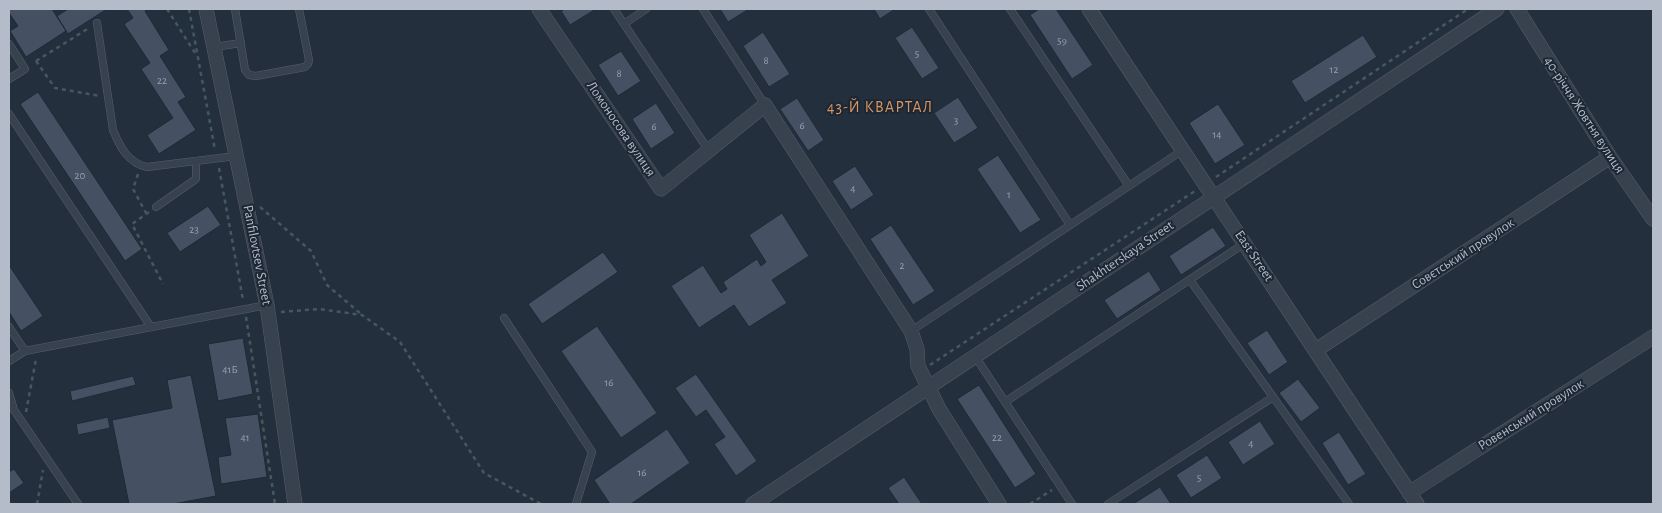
<svg xmlns="http://www.w3.org/2000/svg" width="1662" height="513" font-family="'Alegreya Sans',sans-serif">
	<rect width="100%" height="100%" fill="#242f3e"/>
	<g fill="#455162" stroke="#1f2835">
		<polygon points="9,9 52,9 66,31 26,57 10,31 18,26 9,13"/>
		<polygon points="68,9 107,9 68,34 57,16"/>
		<polygon points="127,9 148,9 145,11 169,50 160,56 186,97 178,102 196,130 159,154 147,135 173,118 141,69 150,63 124,24 133,18"/>
		<polygon points="565,9 596,9 570,25 561,11"/>
		<polygon points="720,9 749,9 728,22"/>
		<polygon points="874,9 895,9 880,19"/>
		<polygon points="1039,9 1056,9 1093,65 1072,79 1030,15"/>
		<polygon points="912,27 939,68 922,79 895,38"/>
		<polygon points="763,32 790,74 769,87 743,46"/>
		<polygon points="1363,35 1377,57 1305,103 1291,81"/>
		<polygon points="621,51 641,81 618,96 598,65"/>
		<polygon points="38,92 142,249 125,261 20,104"/>
		<polygon points="958,97 978,128 954,143 934,113"/>
		<polygon points="797,98 824,140 808,151 780,109"/>
		<polygon points="656,103 675,133 651,149 632,119"/>
		<polygon points="1218,104 1245,145 1215,164 1189,123"/>
		<polygon points="998,155 1041,220 1020,233 977,169"/>
		<polygon points="855,166 874,195 851,210 832,181"/>
		<polygon points="208,206 221,225 180,252 167,233"/>
		<polygon points="782,213 809,256 772,280 787,303 749,327 734,305 699,328 671,286 703,265 721,293 727,289 723,282 757,259 761,266 766,262 749,235"/>
		<polygon points="891,225 935,291 913,305 870,239"/>
		<polygon points="1213,227 1226,246 1181,275 1169,256"/>
		<polygon points="603,252 618,272 542,324 528,304"/>
		<polygon points="9,265 43,316 21,331 9,312"/>
		<polygon points="1149,271 1161,290 1117,319 1104,300"/>
		<polygon points="597,326 657,413 621,438 561,351"/>
		<polygon points="1267,330 1288,362 1269,375 1247,343"/>
		<polygon points="243,338 253,394 218,401 208,344"/>
		<polygon points="696,374 757,461 736,476 714,444 725,437 706,410 696,417 675,388"/>
		<polygon points="191,375 216,496 173,504 129,504 112,420 172,408 167,380"/>
		<polygon points="133,376 136,385 72,401 70,391"/>
		<polygon points="1298,379 1320,408 1301,422 1279,393"/>
		<polygon points="979,385 1036,474 1015,488 957,399"/>
		<polygon points="258,414 267,477 221,484 218,457 231,455 225,418"/>
		<polygon points="108,417 110,428 78,435 76,424"/>
		<polygon points="1260,421 1275,444 1243,465 1228,442"/>
		<polygon points="667,429 690,463 631,504 610,504 594,480"/>
		<polygon points="1339,432 1366,474 1348,485 1322,443"/>
		<polygon points="1207,455 1222,478 1191,498 1176,475"/>
		<polygon points="14,469 24,483 9,493 9,472"/>
		<polygon points="904,477 922,504 899,504 888,488"/>
		<polygon points="1160,487 1171,504 1133,504"/>
	</g>
	<g fill="none" stroke-linecap="round" stroke-linejoin="round">
		<defs>
			<g id="lane">
				<polyline points="235,9 245,70 249,75 256,76 305,67 308,64 309,60 299,9"/>
				<polyline points="614,9 709,151"/>
				<polyline points="703,9 765,105"/>
				<polyline points="929,9 1070,225"/>
				<polyline points="1010,9 1129,186"/>
				<path d="M97,23l16,107c7,17 15,33 34,37l89,-11"/>
				<polyline points="624,24 646,9"/>
				<polyline points="9,44 25,69 9,79"/>
				<polyline points="214,47 241,43"/>
				<polyline points="9,114 151,327"/>
				<polyline points="156,207 196,179 196,161"/>
				<polyline points="1190,280 1349,504"/>
				<polyline points="504,318 592,452 576,504"/>
				<polyline points="9,327 25,351"/>
				<polyline points="911,331 1183,150"/>
				<polyline points="975,356 1072,504"/>
				<polyline points="9,361 25,351 267,305"/>
				<polyline points="9,393 14,410 78,504"/>
				<polyline points="1005,402 1245,243"/>
				<polyline points="1108,504 1273,397"/>
			</g>
			<g id="street">
				<polyline points="206,9 267,305 295,504"/>
				<polyline points="539,9 661,189 765,105 911,331 917,349 918,366 939,409 999,504"/>
				<polyline points="1089,9 1417,504"/>
				<polyline points="1517,9 1610,157 1653,219"/>
				<polyline points="1316,350 1610,157"/>
				<polyline points="1409,493 1653,337"/>
				<polyline points="753,504 1497,9"/>
			</g>
		</defs>
		<use href="#lane" stroke="#565f6c" stroke-width="8"/>
		<use href="#street" stroke="#565f6c" stroke-width="15"/>
		<g stroke="#44595c" stroke-width="2.5" stroke-dasharray="4 4" stroke-linecap="butt">
			<polyline points="167,9 197,56"/>
			<polyline points="189,9 215,150"/>
			<polyline points="36,61 55,88 100,96"/>
			<polyline points="36,61 89,28"/>
			<polyline points="219,168 243,300"/>
			<polyline points="138,174 133,189 146,213"/>
			<polyline points="1216,177 1468,9"/>
			<polyline points="260,207 311,251 327,285 361,314"/>
			<polyline points="149,212 132,224 163,284"/>
			<polyline points="281,312 319,309 362,315 400,342 484,473 541,504"/>
			<polyline points="246,317 275,504"/>
			<polyline points="930,365 1195,191"/>
			<polyline points="26,412 36,359"/>
			<polyline points="37,504 43,470"/>
			<polyline points="1030,504 1052,490"/>
		</g>
		<use href="#lane" stroke="#38414e" stroke-width="7"/>
		<use href="#street" stroke="#38414e" stroke-width="14"/>
	</g>
	<g text-anchor="middle" dominant-baseline="central" stroke-width="4" stroke-linejoin="round" paint-order="stroke">
		<g font-size="11" fill="#98a1af">
			<text x="1062" y="40">59</text>
			<text x="917" y="53">5</text>
			<text x="766" y="60">8</text>
			<text x="1334" y="69">12</text>
			<text x="619" y="73">8</text>
			<text x="162" y="80">22</text>
			<text x="956" y="120">3</text>
			<text x="802" y="125">6</text>
			<text x="654" y="126">6</text>
			<text x="1217" y="134">14</text>
			<text x="80" y="175">20</text>
			<text x="853" y="188">4</text>
			<text x="1009" y="194">1</text>
			<text x="194" y="229">23</text>
			<text x="902" y="265">2</text>
			<text x="230" y="369">41Б</text>
			<text x="609" y="382">16</text>
			<text x="245" y="437">41</text>
			<text x="997" y="437">22</text>
			<text x="1251" y="443">4</text>
			<text x="642" y="472">16</text>
			<text x="1199" y="477">5</text>
		</g>
		<g font-size="14" fill="#b4bcc9" stroke="#1d2633">
			<text transform="translate(1584 115) rotate(57)">40-річчя Жовтня вулиця</text>
			<text transform="translate(621 129) rotate(56)">Ломоносова вулиця</text>
			<text transform="translate(1463 254) rotate(-33)">Совєтський провулок</text>
			<text transform="translate(257 255) rotate(79)">Panfilovtsev Street</text>
			<text transform="translate(1125 256) rotate(-34)">Shakhterskaya Street</text>
			<text transform="translate(1254 256) rotate(56)">East Street</text>
			<text transform="translate(1531 415) rotate(-32)">Ровенський провулок</text>
		</g>
		<g font-size="16" letter-spacing="1" fill="#d59563" stroke="#1d2633">
			<text x="880" y="107">43-Й КВАРТАЛ</text>
		</g>
	</g>
	<rect width="1662" height="513" fill="none" stroke="#b4bcc9" stroke-width="20"/>
</svg>
